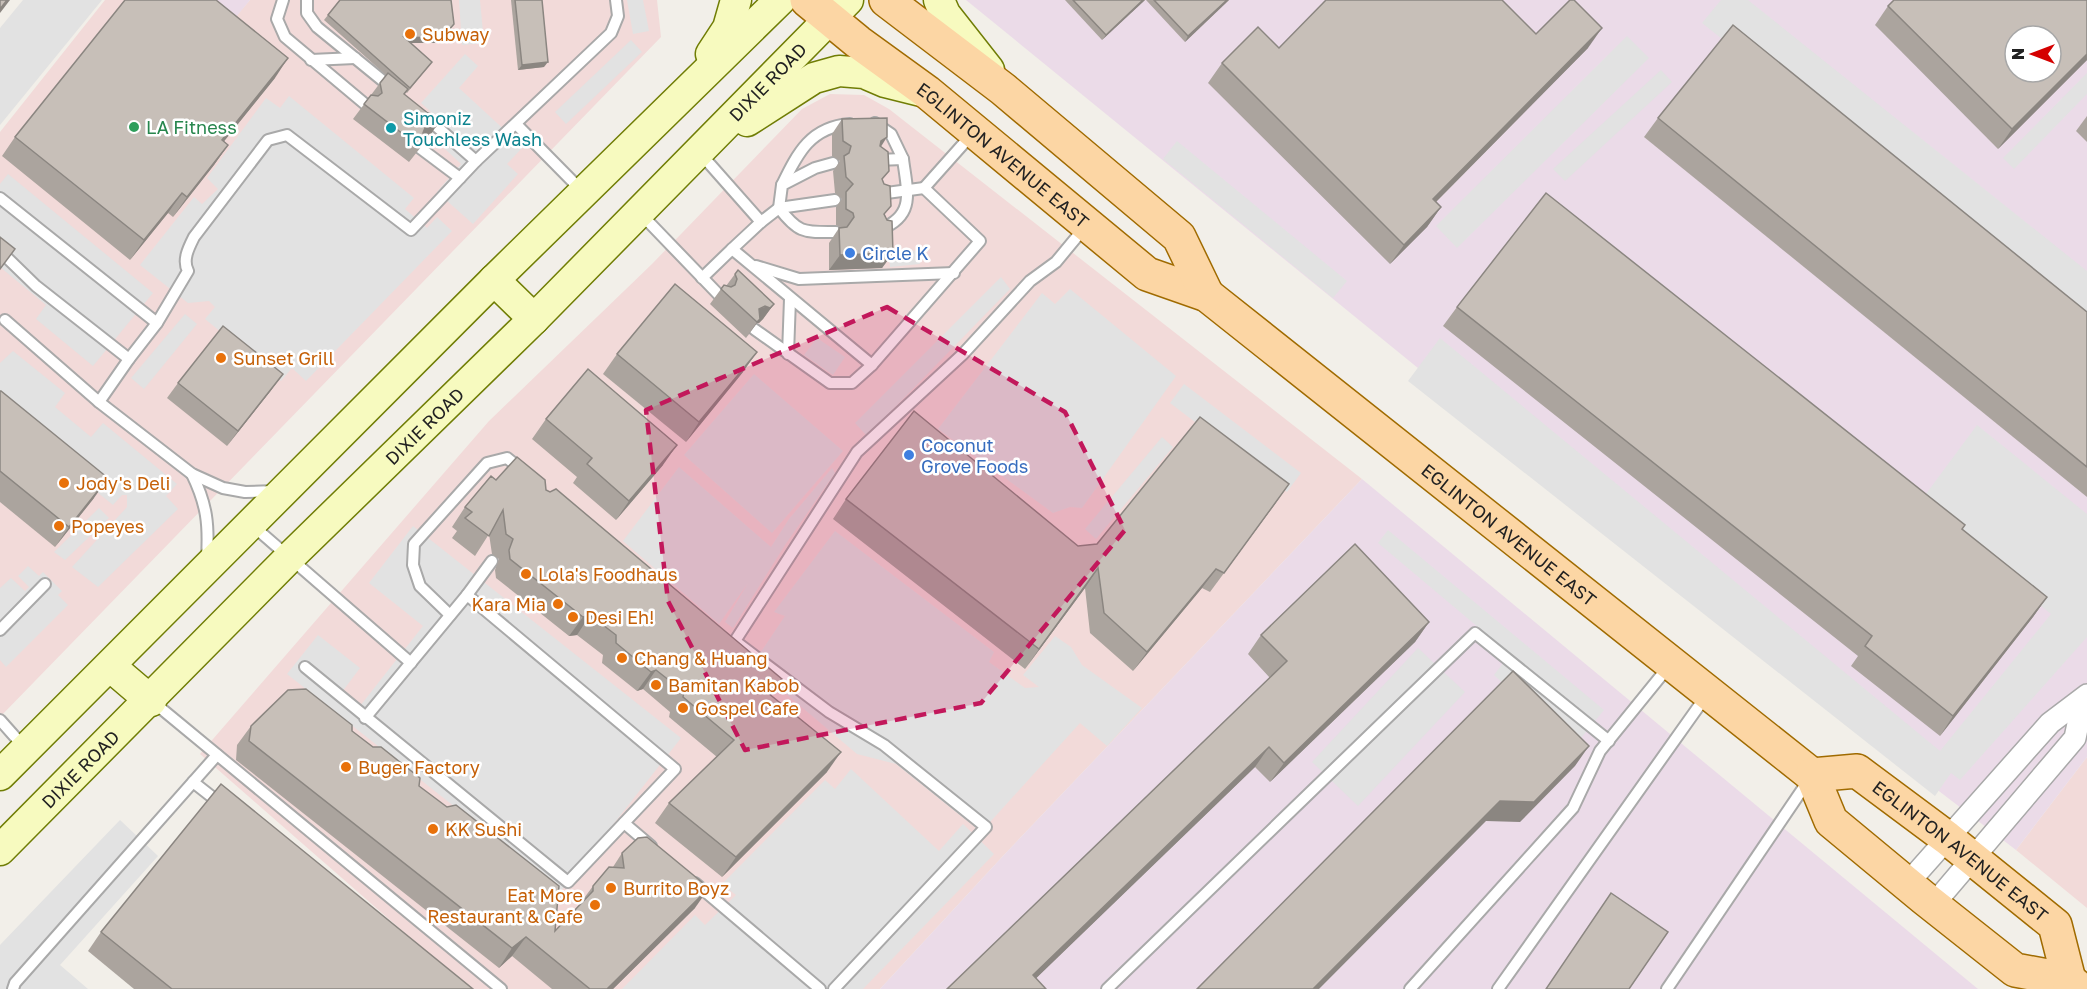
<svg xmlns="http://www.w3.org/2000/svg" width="2087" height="989" font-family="'Golos Text',sans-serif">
	<rect width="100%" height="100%" fill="#f2efe9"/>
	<g fill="#f2dad9">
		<polygon points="105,0 204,0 231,22 250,0 657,0 661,37 0,717 0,132"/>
		<polygon points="830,94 864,95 889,109 1362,479 1003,856 880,989 469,989 200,754 489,421 652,264 802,109"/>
		<polygon points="2087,757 2087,908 2016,850"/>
	</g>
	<g fill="#ebdbe8" fill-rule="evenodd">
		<polygon points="204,0 250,0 231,23"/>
		<path d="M966,0h1121v757l-71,93 -102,-78zM2015,36h36v36h-36z"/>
		<polygon points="1362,479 1978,989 880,989 1003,856"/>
	</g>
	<g fill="#e2e2e2">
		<polygon points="23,0 102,0 0,125 0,28"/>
		<polygon points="459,0 480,0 484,43 462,45"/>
		<polygon points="627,0 643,0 649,31 633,34"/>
		<polygon points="1721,0 1748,0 2087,271 2087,332 1702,23"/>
		<polygon points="1627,36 1649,58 1457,248 1436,226"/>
		<polygon points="631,40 642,52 566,124 555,112"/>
		<polygon points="465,54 478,66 459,88 523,147 507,164 518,174 473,224 437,192 461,164 427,132 439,119 421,103"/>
		<polygon points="1661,70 1672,82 1565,181 1553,169"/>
		<polygon points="2087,73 2087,94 2014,169 2003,158"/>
		<polygon points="289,96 414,198 405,209 427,228 437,217 452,231 306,381 292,368 281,381 205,319 215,307 209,301 188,303 140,265 194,197 202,204 218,189 207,178 266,98 280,108"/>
		<polygon points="1177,141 1347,281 1333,298 1163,159"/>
		<polygon points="8,174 153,293 93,366 36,319 46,305 0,267 0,184"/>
		<polygon points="919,250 920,264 890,267 889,253"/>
		<polygon points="1001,277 1010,289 867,436 855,423"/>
		<polygon points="1070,289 1176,376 1082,508 1070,507 1053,513 938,429 1042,293 1055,304"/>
		<polygon points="185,314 197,324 144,389 131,378"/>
		<polygon points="817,338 845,357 833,375 804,355"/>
		<polygon points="1440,338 1940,751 2051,614 1917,506 1977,425 2087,514 2087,637 1960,780 1951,773 1935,796 1408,381"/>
		<polygon points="13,351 65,393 55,407 91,437 103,423 177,484 166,496 178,509 98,587 72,567 127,507 127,495 122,495 113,505 0,413 0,363"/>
		<polygon points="754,374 843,451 772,533 684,455"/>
		<polygon points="1184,384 1301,473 1287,492 1170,403"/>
		<polygon points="1162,437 1173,447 1096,539 1085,529"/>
		<polygon points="679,467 771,547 789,519 832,468 835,473 785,545 733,628 725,622 748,583 719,624 623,541"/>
		<polygon points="99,508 109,518 65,560 54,552"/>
		<polygon points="413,526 681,738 561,891 287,674 318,635 360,668 342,692 360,706 423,626 369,583"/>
		<polygon points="1388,530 1604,710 1572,749 1494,675 1510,654 1378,543"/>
		<polygon points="835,531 994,652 989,662 1025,688 1039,687 1023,675 1055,636 1071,647 1082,665 1142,708 1107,746 1080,723 981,832 896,764 857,754 752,665 785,616 774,612"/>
		<polygon points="28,566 39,576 43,572 62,591 58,595 68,605 6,667 0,660 0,588 11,578 25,591 29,587 18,576"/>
		<polygon points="1418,648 1465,692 1358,806 1312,762"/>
		<polygon points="851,769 939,851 963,824 994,854 863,989 622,989 695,915 705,925 736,895 722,884 825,780 835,789"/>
		<polygon points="120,820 158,856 60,965 88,989 0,989 0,945"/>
	</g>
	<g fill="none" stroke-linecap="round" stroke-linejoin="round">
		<defs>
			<g id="lane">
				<polyline points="283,0 277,19 285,37 365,104"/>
				<polyline points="307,0 307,13 317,27 393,89"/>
				<polyline points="311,60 355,58"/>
				<polyline points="428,119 476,161"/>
				<polyline points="875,123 891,134 903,159"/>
				<polyline points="516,124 583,192"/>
				<polyline points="420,148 460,178"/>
				<polyline points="700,153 761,222 732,249 872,365 980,241 924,188 973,133"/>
				<path d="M877,160l26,-1c4,32 13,56 -22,70"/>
				<polyline points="833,163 815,168 782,185 779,208 835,200"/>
				<path d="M782,185c16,-33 29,-58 68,-61"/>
				<polyline points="879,194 924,188"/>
				<polyline points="0,198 157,323"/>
				<polyline points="640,213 719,295"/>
				<path d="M761,222l18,-14c20,26 25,24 57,24"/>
				<path d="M0,251l36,35 93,73 28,-36 31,-52c-6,-11 1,-24 6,-34l74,-97 19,-5 124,95 65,-69 135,-128 7,-17 -2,-16"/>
				<polyline points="756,266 799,279 954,273"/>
				<polyline points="702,278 732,249"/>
				<polyline points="5,320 99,402 192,474 223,488 245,492 275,491"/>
				<polyline points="754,329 830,383 852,383 872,365"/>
				<polyline points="788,354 790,299"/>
				<polyline points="99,402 129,359"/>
				<path d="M192,474c15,31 17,50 15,84"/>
				<polyline points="252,525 411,663"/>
				<polyline points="467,595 492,561"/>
				<polyline points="450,615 420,586 413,565 414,544 487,463 507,458 522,470"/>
				<polyline points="0,630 45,584"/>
				<polyline points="305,667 568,882 675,769 467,595 365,718"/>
				<polyline points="152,701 501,989"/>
				<polyline points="0,720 24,747"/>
				<polyline points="193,782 221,804"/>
				<polyline points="624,823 651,846"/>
				<polyline points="695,883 820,989"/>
				<polyline points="13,989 15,983 217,755"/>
				<polyline points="834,989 986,827 884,745 829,712 735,641 857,452 963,354 1030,281 1056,262 1085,227"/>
				<polyline points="1107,989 1475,633 1609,741"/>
				<polyline points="1410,989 1573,808 1600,751 1669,666"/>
				<polyline points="1498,989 1706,696"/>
				<polyline points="1667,989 1808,781"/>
			</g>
			<g id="street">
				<polyline points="1907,884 2050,723 2087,695"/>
				<polyline points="1933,905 2075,738 2083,700"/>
			</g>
			<g id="secondary">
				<polyline points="939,0 945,14 989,70"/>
				<polyline points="711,54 728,28 736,0"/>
				<polyline points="747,121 814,78 839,71 864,73 885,82 925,92"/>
				<polyline points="494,280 534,319"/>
				<polyline points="110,666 151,701"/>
				<polyline points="0,775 494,280 780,0"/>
				<path id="s1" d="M0,850l289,-292 245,-239 314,-319"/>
			</g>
			<g id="primary">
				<path id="s2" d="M807,0l51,42 69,50 220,182 60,21 605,480 19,46 93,77 91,72 54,10 11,9"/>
				<polyline points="886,0 1003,89 1179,237 1207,295"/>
				<path id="s3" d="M1812,775l45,-4 90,67 108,87 14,55"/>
			</g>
		</defs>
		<use href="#lane" stroke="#a9a9a9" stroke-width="14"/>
		<use href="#street" stroke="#a9a9a9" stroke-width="24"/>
		<use href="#secondary" stroke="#707d05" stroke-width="33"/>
		<use href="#primary" stroke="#a06b00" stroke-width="36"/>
		<use href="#lane" stroke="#fff" stroke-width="10"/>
		<use href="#street" stroke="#fff" stroke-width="21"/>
		<use href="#secondary" stroke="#f7fabf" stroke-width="30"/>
		<use href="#primary" stroke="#fcd6a4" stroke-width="33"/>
	</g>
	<g fill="#aba49e">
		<polygon points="511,0 542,0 544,67 518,70"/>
		<polygon points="1065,0 1145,0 1102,40"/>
		<polygon points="1146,0 1229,0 1185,42"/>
		<polygon points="2087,0 2087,60 1998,149 1875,25 1888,6"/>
		<polygon points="328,15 451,29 438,43 410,43 428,67 407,93 406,92 404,94 429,137 409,162 353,119 386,75 324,20"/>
		<polygon points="1536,34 1588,48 1436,202 1441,207 1427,227 1390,264 1208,83 1222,63 1279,48"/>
		<polygon points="275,78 224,141 228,145 214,165 173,217 168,213 130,260 2,156 15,137"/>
		<polygon points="2087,116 2087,142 2076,131"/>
		<polygon points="1658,118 2087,312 2087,497 1644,137"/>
		<polygon points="842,119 881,146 885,215 893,253 882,268 829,270 829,243 839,228 842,228 836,225 836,207 842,199 835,193 833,171 840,161 832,156 832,134"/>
		<polygon points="735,274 774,304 763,319 759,323 757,323 746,338 710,304 721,289 726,286"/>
		<polygon points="1457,307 1962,530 2047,597 2033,617 1940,736 1851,666 1858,656 1443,326"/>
		<polygon points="617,354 743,372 686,442 603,374"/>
		<polygon points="178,383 272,389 227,446 167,398"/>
		<polygon points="0,391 94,498 55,547 0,502"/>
		<polygon points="546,419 663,465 616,520 573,483 577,477 532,439"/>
		<polygon points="496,480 546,490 771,695 827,772 722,877 655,823 669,803 717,757 669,717 670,712 643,689 637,691 602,663 603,655 577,635 569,636 496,578 495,570 499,559 492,554 489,534 475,556 452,538 457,531 452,527 465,507"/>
		<polygon points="846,499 1078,546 1097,544 1275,504 1210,592 1202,588 1133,671 1090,633 1085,588 1025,669 833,519"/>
		<polygon points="1429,622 1415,642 1270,782 1255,767 1036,978 947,989 1270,678 1248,654 1261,635"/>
		<polygon points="251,726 352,731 419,786 555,931 579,905 593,886 613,867 622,853 695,908 613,989 552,989 512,956 499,968 236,760 237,745"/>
		<polygon points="101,932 473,989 134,989 88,951"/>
	</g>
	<g fill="#8b8681">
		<polygon points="7,0 10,0 0,13 0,9"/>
		<polygon points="1143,0 1145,0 1102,40 1106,35"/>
		<polygon points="1227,0 1229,0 1185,42 1188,36"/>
		<polygon points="454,24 438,43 400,43 404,37"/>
		<polygon points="1602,28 1588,48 1419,219 1433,199"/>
		<polygon points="2087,54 2087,60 1998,149 2012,129"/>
		<polygon points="288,58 275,78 209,160 222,140"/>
		<polygon points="548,62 544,67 518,70 522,65"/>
		<polygon points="439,122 429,137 424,142 409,162 424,142 414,143 425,128"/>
		<polygon points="887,137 877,153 881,141"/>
		<polygon points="228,145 214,165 173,217 187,197"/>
		<polygon points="182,193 168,213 130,260 144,240"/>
		<polygon points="1441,207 1427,227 1390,264 1404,245"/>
		<polygon points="893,253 882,268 829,270 840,255"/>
		<polygon points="774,304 763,319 759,323 757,323 746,338 757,322 759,309"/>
		<polygon points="757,352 743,372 686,442 699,422"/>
		<polygon points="283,374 272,389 227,446 238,431"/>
		<polygon points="677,445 663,465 616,520 629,501"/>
		<polygon points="108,478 94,498 55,547 69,527"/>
		<polygon points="1289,484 1275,504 1210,592 1224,573"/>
		<polygon points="1098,568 1085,588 1025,669 1039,649"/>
		<polygon points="1216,569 1202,588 1133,671 1147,652"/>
		<polygon points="2047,597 2033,617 1940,736 1953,716"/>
		<polygon points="590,615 577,635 569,636 583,617"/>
		<polygon points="1429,622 1415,642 1270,782 1284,763"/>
		<polygon points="656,670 643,689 637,691 651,672"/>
		<polygon points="782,679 768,699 768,693"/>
		<polygon points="1589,746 1575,766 1520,822 1486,821 1319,989 1313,989 1500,801"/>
		<polygon points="1269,747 1255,767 1025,989 1033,975"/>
		<polygon points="841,752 827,772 722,877 736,857"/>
		<polygon points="709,888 695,908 613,989 607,989"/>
		<polygon points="526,937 512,956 499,968 512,948"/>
	</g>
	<g fill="#c7bfb8" stroke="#8b8681" stroke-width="1.5" fill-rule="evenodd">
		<polygon points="0,0 7,0 0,9"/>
		<polygon points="125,0 216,0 288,58 222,140 228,145 187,197 182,193 144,240 15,137"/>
		<polygon points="340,0 451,0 454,24 442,38 404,37 432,62 410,88 328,15"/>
		<polygon points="515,0 542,0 548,62 522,65"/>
		<polygon points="1073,0 1143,0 1106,35"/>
		<polygon points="1154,0 1227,0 1188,36"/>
		<polygon points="1326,0 1502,0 1536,34 1570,0 1574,0 1602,28 1433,199 1441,207 1404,245 1222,63 1258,27 1279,48"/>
		<path d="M1894,0h193v54l-75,75 -124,-123zM2015,36h36v36h-36z"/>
		<polygon points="1733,25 2087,312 2087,467 1658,118"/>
		<polygon points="388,73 408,89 404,94 439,122 435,127 425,128 423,133 426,139 420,147 364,104 371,95 378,96 382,93 380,83"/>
		<polygon points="887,118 887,137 881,141 880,146 888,152 889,171 882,179 884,184 890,186 891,206 884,214 887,220 892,221 893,253 840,255 839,228 847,227 854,217 853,213 846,209 846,192 853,184 846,177 844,156 849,153 851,146 843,141 842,119"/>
		<polygon points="1546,193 1965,525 1962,529 2047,597 1953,716 1865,646 1872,636 1457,307"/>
		<polygon points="0,237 15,249 0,269"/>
		<polygon points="738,270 774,304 770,308 765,306 759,309 760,319 757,322 721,289 724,285 731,287 735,285 737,279 735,274"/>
		<polygon points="675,284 757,352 699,422 617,354"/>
		<polygon points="223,326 283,374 238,431 178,383"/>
		<polygon points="588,369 677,445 629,501 587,464 592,458 546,419"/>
		<polygon points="0,391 1,391 108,478 69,527 0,471"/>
		<polygon points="914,411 1078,546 1097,544 1200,417 1289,484 1224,573 1216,569 1147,652 1104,613 1098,568 1039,649 846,499"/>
		<polygon points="517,457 545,480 546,490 550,492 556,489 782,679 768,693 841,752 736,857 669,803 734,740 683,697 684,692 656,670 651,672 616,643 616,635 590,615 583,617 510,559 509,550 513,539 506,534 503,510 489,536 465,518 472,512 465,507 491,476 496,480"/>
		<polygon points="1355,544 1429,622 1284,763 1269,747 1033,975 1046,989 947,989 1287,661 1261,635"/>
		<polygon points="1513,671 1589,746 1534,802 1500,801 1313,989 1197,989"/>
		<polygon points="306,689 352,725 352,731 373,747 381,747 420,778 419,786 447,807 456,805 559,886 555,931 593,891 593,886 609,867 624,868 622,853 638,838 647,837 709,888 607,989 590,989 526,937 512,948 249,741 251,726 288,690"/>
		<polygon points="221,784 473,989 172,989 101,932"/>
		<polygon points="1611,893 1668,932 1629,989 1546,989"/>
	</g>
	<path fill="#c2185b" fill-opacity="0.2" stroke="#c2185b" stroke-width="4.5" stroke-dasharray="12 8" stroke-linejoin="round" d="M887,307l178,105 60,118 -144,173 -236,47 -77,-149 -22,-191z"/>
	<g fill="#e8710a" stroke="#fff" stroke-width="2">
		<circle cx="410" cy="34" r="6"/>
		<circle cx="221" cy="358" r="6"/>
		<circle cx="64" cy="483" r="6"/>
		<circle cx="59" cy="526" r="6"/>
		<circle cx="526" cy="574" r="6"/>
		<circle cx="558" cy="604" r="6"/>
		<circle cx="573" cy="617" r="6"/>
		<circle cx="622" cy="658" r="6"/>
		<circle cx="656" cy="685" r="6"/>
		<circle cx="683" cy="708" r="6"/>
		<circle cx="346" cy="767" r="6"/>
		<circle cx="433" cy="829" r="6"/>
		<circle cx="611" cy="888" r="6"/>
		<circle cx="595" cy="905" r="6"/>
	</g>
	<circle fill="#2e9e5b" stroke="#fff" stroke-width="2" cx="134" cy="127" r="6"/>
	<circle fill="#0f9aa8" stroke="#fff" stroke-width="2" cx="391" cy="128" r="6"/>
	<g fill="#3f7fe0" stroke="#fff" stroke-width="2">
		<circle cx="850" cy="253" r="6"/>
		<circle cx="909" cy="455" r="6"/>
	</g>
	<g text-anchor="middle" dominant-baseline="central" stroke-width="5" stroke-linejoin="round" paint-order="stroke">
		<g font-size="18" fill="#c56008" stroke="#fff" text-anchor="start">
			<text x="422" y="34">Subway</text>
			<text x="233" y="358">Sunset Grill</text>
			<text x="76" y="483">Jody's Deli</text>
			<text x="71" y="526">Popeyes</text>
			<text x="538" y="574">Lola's Foodhaus</text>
			<text x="546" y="604" text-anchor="end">Kara Mia</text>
			<text x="585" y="617">Desi Eh!</text>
			<text x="634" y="658">Chang &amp; Huang</text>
			<text x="668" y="685">Bamitan Kabob</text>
			<text x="695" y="708">Gospel Cafe</text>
			<text x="358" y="767">Buger Factory</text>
			<text x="445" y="829">KK Sushi</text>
			<text x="623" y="888">Burrito Boyz</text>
			<text x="583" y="895" text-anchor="end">Eat More<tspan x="583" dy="21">Restaurant &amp; Cafe</tspan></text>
		</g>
		<g font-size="18" fill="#222" stroke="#fff">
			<text stroke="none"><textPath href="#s1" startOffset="1086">DIXIE ROAD</textPath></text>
			<text stroke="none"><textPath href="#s2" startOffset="250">EGLINTON AVENUE EAST</textPath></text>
			<text stroke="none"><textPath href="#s1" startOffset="600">DIXIE ROAD</textPath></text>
			<text stroke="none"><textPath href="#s2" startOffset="886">EGLINTON AVENUE EAST</textPath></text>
			<text stroke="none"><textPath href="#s1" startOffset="114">DIXIE ROAD</textPath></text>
			<text stroke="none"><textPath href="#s3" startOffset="176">EGLINTON AVENUE EAST</textPath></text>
		</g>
		<g font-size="18" fill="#0d838f" stroke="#fff" text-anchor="start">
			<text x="403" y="118">Simoniz<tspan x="403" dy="21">Touchless Wash</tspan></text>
		</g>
		<g font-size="18" fill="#27864d" stroke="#fff" text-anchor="start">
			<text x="146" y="127">LA Fitness</text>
		</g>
		<g font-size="18" fill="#366cbe" stroke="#fff" text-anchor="start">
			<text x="862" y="253">Circle K</text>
			<text x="921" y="445">Coconut<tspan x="921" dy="21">Grove Foods</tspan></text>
		</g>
	</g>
	<g transform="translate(2033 54) rotate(270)"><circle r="28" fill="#ffffff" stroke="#a7a7a7" stroke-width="1.5"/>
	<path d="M0-4.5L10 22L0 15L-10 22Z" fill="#d40000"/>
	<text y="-9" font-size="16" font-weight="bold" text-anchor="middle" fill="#222222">N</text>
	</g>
</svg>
